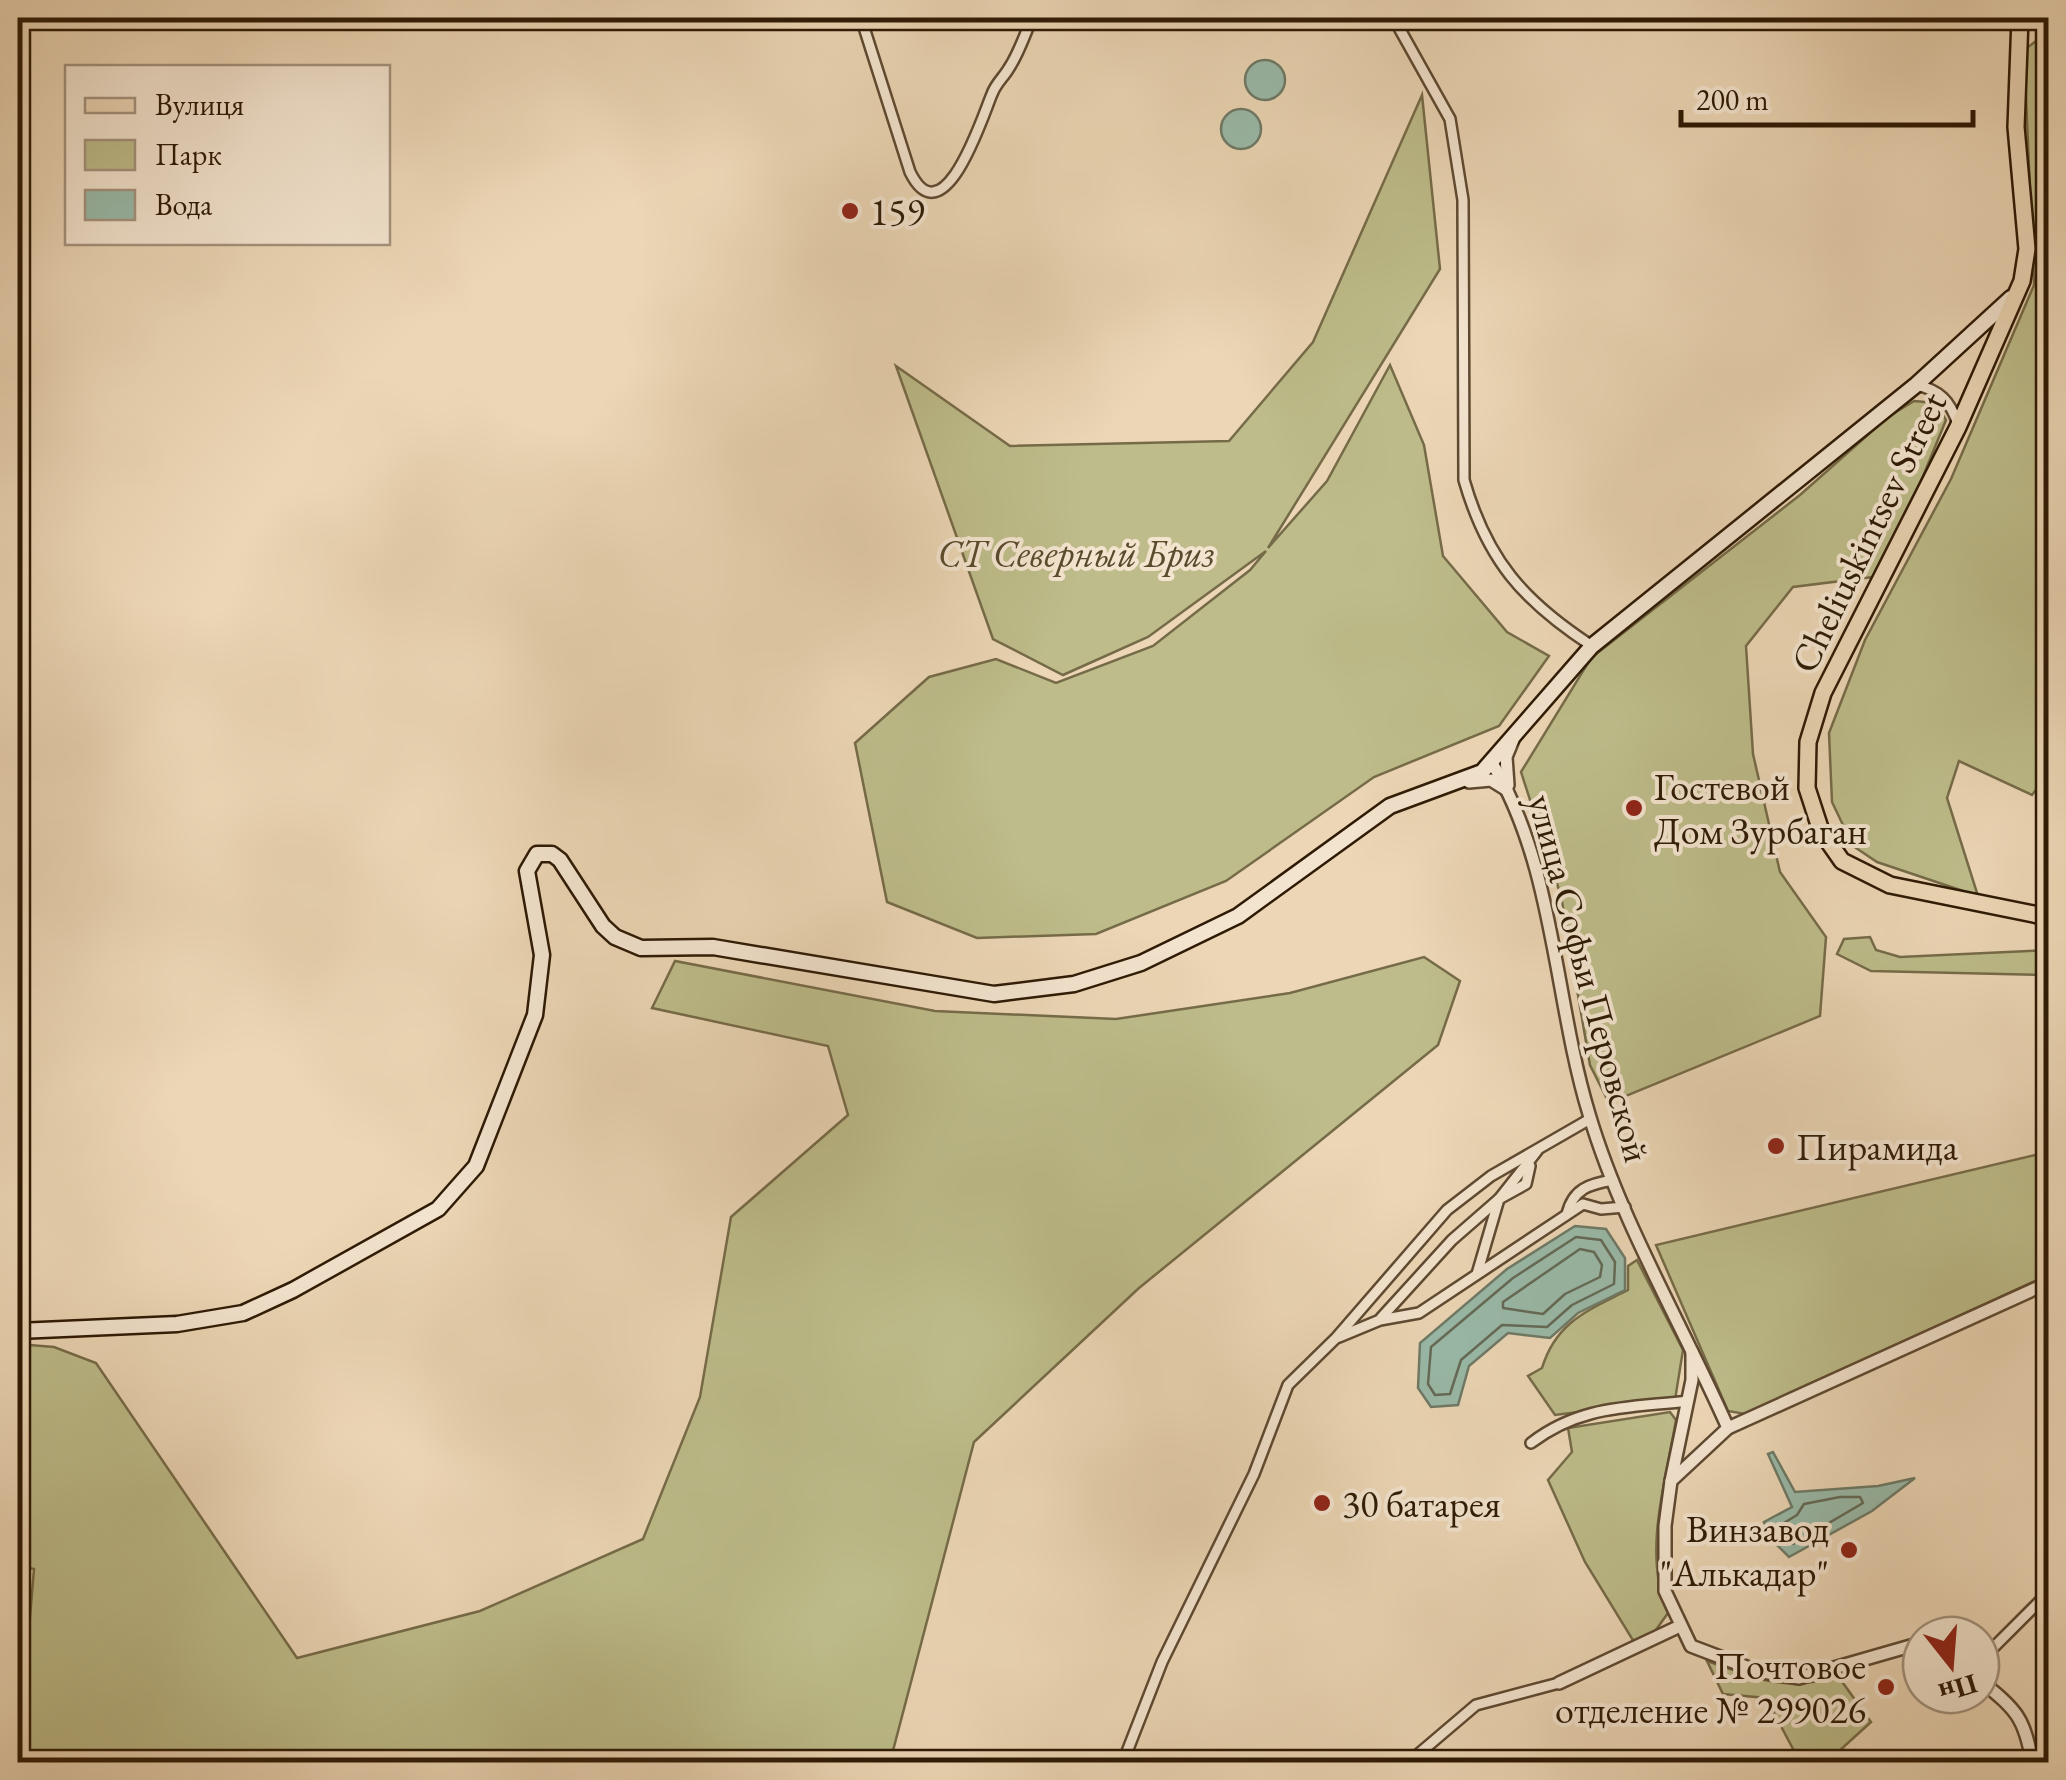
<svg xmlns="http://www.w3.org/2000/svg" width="2066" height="1780" font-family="'EB Garamond',serif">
	<rect width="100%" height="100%" fill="#ecd6b5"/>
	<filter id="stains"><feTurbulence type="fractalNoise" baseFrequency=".002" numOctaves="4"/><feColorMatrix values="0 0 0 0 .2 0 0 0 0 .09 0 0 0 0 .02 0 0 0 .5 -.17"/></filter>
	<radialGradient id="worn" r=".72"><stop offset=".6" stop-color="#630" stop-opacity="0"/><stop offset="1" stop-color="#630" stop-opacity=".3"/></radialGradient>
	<g fill="#bdbc8a" stroke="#766b48" stroke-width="2.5">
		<polygon points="2048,32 2048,774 2032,795 1959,761 1947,798 1978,896 1877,862 1853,846 1832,802 1829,733 1865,640 1951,479 2034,285 2024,50"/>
		<polygon points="1422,95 1440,269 1268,548 1327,481 1390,365 1424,445 1443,556 1507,632 1549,656 1499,726 1374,777 1226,881 1096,934 977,938 887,902 855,743 929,677 996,659 1056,683 1153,646 1250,570 1266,551 1148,637 1063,675 993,639 896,366 1010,446 1229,441 1313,342"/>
		<polygon points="1914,401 1936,403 1946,420 1917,491 1873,577 1793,587 1746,646 1753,754 1780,872 1826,937 1820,1016 1609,1103 1590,1065 1561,896 1521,772 1591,658 1800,495 1888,417"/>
		<polygon points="1870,937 1876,950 1900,957 2048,950 2048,975 1871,971 1837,954 1844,939"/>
		<polygon points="1424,957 1460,981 1438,1045 1139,1288 974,1442 890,1762 463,1762 457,1755 455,1762 18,1762 34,1569 18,1566 18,1344 54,1347 96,1363 297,1658 480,1611 643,1539 700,1397 731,1217 848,1115 828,1046 652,1008 675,961 935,1011 1116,1019 1290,993"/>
		<polygon points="2048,1152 2048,1275 1745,1414 1728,1411 1656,1245"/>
		<path d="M1637,1260l46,90 -8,50 -120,15 -27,-39 14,-8c14,-46 45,-57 86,-78v-24z"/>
		<path d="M1670,1412l6,8c-10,60 -34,134 -8,193l-15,21 -19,8 -49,-80 -37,-82 24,-28 -4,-24z"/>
		<path d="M1707,1661c51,17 77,32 131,15l33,46 -44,40h-27l-34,-64 -43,-4z"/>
	</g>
	<g fill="#99baa9" stroke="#6e7a67" stroke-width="2.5">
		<circle cx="1265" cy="80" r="20"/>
		<circle cx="1241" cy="129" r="20"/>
		<polygon points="1575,1226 1606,1229 1625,1258 1625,1290 1578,1313 1550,1338 1508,1333 1469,1366 1458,1405 1431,1407 1418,1388 1420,1343 1507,1269"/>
		<polygon points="1773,1452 1795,1492 1878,1486 1915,1478 1872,1511 1789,1557 1770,1538 1764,1522 1792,1507 1768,1454"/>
	</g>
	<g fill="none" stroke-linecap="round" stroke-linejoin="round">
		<g stroke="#646a57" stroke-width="2.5">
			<polygon points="1576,1237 1601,1240 1615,1262 1614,1284 1572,1305 1547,1327 1502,1325 1461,1360 1450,1394 1435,1395 1428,1384 1431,1347 1513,1278"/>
			<polygon points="1580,1249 1594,1252 1602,1265 1600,1277 1565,1294 1543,1314 1503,1308 1503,1302"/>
			<polygon points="1840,1497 1860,1497 1863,1503 1793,1544 1778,1532 1779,1526 1797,1515 1804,1504"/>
		</g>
		<defs>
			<g id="minor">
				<path d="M861,18l49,154c34,69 74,-60 82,-78 4,-11 12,-17 17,-26 10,-15 16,-34 23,-50"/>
				<path d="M1386,18l12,8 52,93 13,81 1,280c23,80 59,121 128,166"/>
				<path d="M1916,385c24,5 34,16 42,39"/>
				<path d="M1567,1214c6,-25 22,-30 46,-34"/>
				<polyline points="1477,1274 1499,1199 1526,1184 1530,1166"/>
				<polyline points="1381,1318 1452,1240 1499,1199 1537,1151"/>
				<polyline points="1339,1337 1380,1320 1419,1313 1583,1204 1601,1209 1625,1207"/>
				<path d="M1531,1443c50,-38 97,-35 157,-42"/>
				<polyline points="1981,1660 2048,1593"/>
				<polyline points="1123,1762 1162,1662 1254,1474 1288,1385 1336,1338 1447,1210 1491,1176 1590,1119"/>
				<polyline points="1409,1762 1476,1705 1559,1683"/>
			</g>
			<g id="tertiary">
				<polyline points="2020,20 2048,20"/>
				<path d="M1492,763c63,104 62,236 97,351 32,108 93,210 139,314"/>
				<polyline points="1469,782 1491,780 1507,790"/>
				<polyline points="1508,785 1506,757 1513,740"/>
				<polyline points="1671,1481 1692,1380 1692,1352"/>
				<polyline points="1921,1643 1799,1678 1757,1671 1691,1646 1665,1591 1665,1526 1671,1481 1728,1428 2048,1283"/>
				<path d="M1981,1681c34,28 44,36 51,81"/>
				<polyline points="1559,1683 1680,1626"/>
			</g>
			<polyline id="secondary" points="18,1331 177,1324 243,1313 293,1290 438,1209 476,1166 535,1015 542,955 527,871 537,854 552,854 560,860 603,926 615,937 641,948 713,947 994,994 1074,984 1141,963 1238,916 1390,806 1482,772 1592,646 1916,385 2011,298"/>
			<polyline id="primary" points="2020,18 2016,127 2027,249 2022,281 1958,427 1823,693 1808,742 1807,788 1821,831 1842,861 1890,885 2048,917"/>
		</defs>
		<use href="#minor" stroke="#5e4931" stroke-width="14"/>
		<use href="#tertiary" stroke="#5e4931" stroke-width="16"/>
		<use href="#secondary" stroke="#2e1a05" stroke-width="19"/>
		<use href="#primary" stroke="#2e1a05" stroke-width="20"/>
		<use href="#minor" stroke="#f3e4cf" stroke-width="9"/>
		<use href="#tertiary" stroke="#f3e4cf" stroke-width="11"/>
		<use href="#secondary" stroke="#f3e4cf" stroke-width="14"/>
		<use href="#primary" stroke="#ecd6b5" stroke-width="15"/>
	</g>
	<g fill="#8f2418" stroke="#f3e4cf" stroke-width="4">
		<circle cx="850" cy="211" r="10"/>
		<circle cx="1634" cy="808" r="10"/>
		<circle cx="1776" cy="1146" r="10"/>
		<circle cx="1322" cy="1503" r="10"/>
		<circle cx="1849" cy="1550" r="10"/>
		<circle cx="1886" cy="1687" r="10"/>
	</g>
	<g text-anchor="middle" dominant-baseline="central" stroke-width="8" stroke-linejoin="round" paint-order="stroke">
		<g font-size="38" fill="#2e1a05" stroke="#f3e4cf" text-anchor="start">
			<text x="870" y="211">159</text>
			<text x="1654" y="786">Гостевой<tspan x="1654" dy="44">Дом Зурбаган</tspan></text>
			<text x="1796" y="1146">Пирамида</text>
			<text x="1342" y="1503">30 батарея</text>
			<text x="1829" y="1528" text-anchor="end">Винзавод<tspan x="1829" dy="44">"Алькадар"</tspan></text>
			<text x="1866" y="1665" text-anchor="end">Почтовое<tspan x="1866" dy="44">отделение № 299026</tspan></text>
		</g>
		<g font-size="38" fill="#2e1a05" stroke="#f3e4cf">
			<text transform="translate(1868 532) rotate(-64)">Cheliuskintsev Street</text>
			<text transform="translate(1590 978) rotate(75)">улица Софьи Перовской</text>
		</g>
		<g font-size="38" font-style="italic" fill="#594b2d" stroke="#f3e4cf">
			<text x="1076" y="552">СТ Северный Бриз</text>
		</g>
	</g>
	<rect width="2066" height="1780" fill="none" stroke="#ecd6b5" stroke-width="60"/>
	<rect x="20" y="20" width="2026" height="1740" fill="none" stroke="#2e1a05" stroke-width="5"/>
	<rect x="30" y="30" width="2006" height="1720" fill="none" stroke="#2e1a05" stroke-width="2.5"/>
	<rect x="65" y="65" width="325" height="180" fill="#f3e4cf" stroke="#a4937e" stroke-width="2.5"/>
	<rect x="85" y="98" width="50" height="15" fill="#ecd6b5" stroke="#a4937e" stroke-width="2.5"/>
	<text x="155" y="115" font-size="30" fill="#2e1a05">Вулиця</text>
	<rect x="85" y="140" width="50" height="30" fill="#bdbc8a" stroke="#a4937e" stroke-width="2.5"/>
	<text x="155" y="165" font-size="30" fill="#2e1a05">Парк</text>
	<rect x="85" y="190" width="50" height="30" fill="#99baa9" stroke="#a4937e" stroke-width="2.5"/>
	<text x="155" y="215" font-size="30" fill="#2e1a05">Вода</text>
	<g transform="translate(1951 1665) rotate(163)"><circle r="48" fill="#f3e4cf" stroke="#a4937e" stroke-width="2.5"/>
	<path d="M0-8L18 38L0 25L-18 38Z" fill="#8f2418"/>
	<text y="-15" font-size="28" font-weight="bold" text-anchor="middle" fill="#2e1a05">Пн</text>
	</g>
	<path d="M1681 110v15h292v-15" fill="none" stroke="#2e1a05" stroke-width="5"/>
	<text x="1696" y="110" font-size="30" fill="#2e1a05" stroke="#f3e4cf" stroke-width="8" paint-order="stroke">200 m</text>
	<rect width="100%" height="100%" filter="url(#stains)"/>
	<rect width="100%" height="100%" fill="url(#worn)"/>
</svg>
